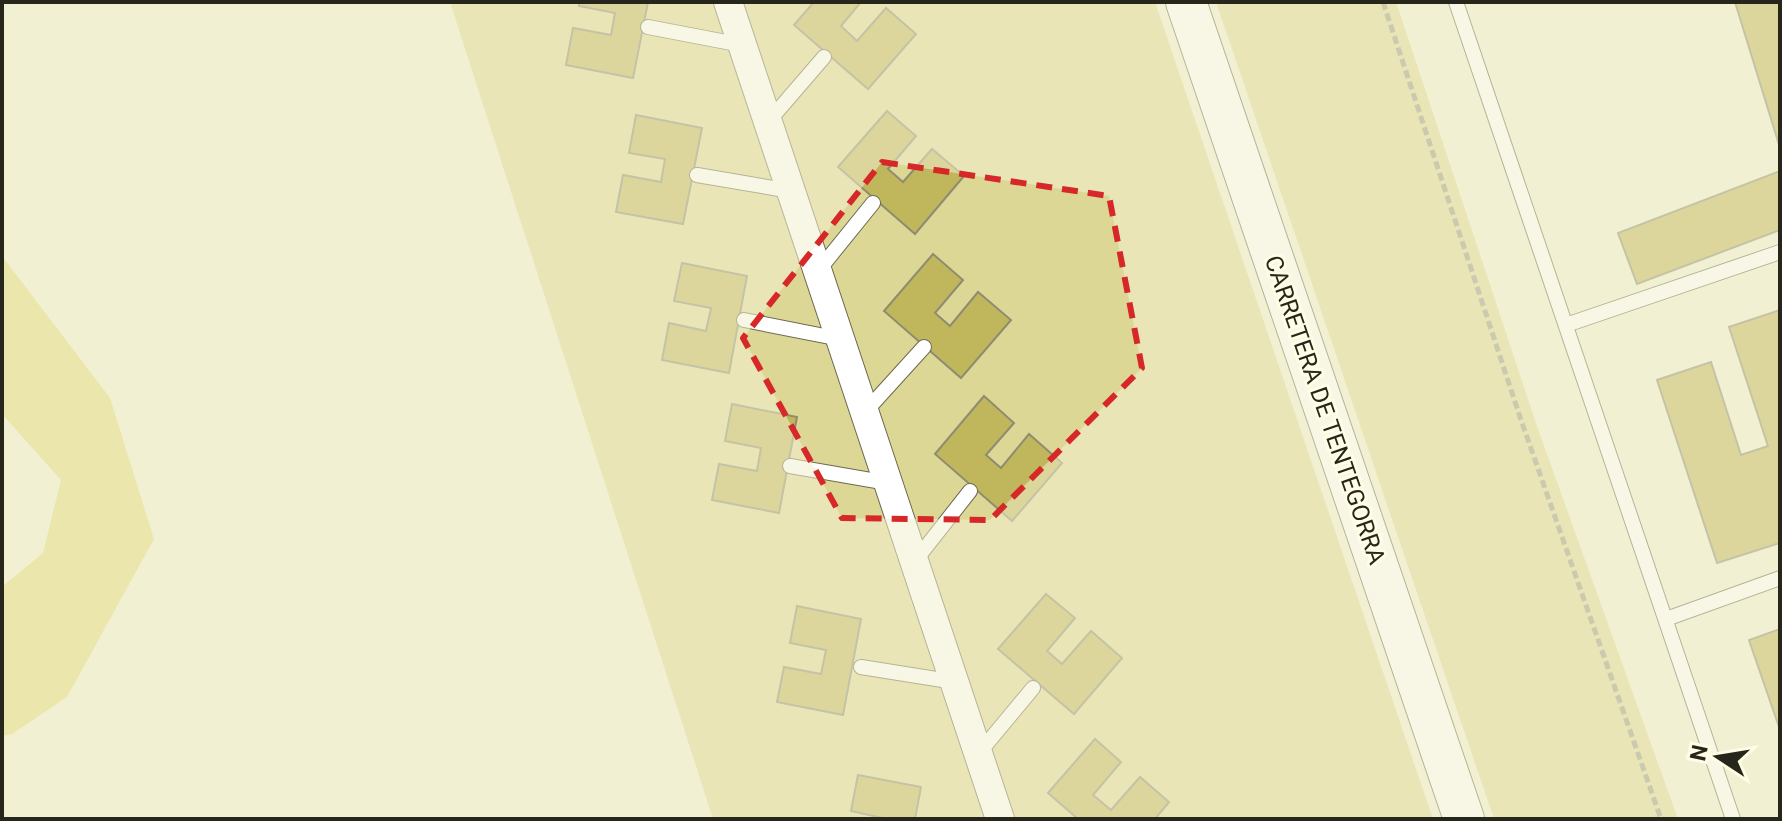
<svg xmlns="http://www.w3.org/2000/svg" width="1782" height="821" font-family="Roboto,sans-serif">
	<rect width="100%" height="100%" fill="#f2f0d2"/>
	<g fill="#ddd796">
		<polygon points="450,2 1155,2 1433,819 713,819"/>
		<polygon points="1216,2 1396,2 1538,429 1678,819 1494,819"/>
	</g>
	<polygon fill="#e2d97f" points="2,256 110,398 154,539 67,697 12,734 2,736 2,587 43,553 61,480 2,414"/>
	<g fill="#c0b75c" stroke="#8f8c71" stroke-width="2">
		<polygon points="579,2 648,2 633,78 566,65 573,28 611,35 615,13 579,6"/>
		<polygon points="814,2 861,2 841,26 857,41 886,8 916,34 868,89 794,25"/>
		<polygon points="1735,2 1780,2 1780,148"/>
		<polygon points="887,111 916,136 888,169 903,182 932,149 964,176 915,234 838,167"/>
		<polygon points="636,115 702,128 683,224 616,212 623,175 661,182 665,159 629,153"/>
		<polygon points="1780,171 1780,230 1637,284 1618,233"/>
		<polygon points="933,254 963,280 935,313 950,326 978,292 1011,320 961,378 884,311"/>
		<polygon points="682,263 747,276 729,373 662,360 669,323 706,331 711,308 674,301"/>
		<polygon points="1780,310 1780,543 1717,563 1657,380 1711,362 1741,455 1768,446 1729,327"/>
		<polygon points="984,396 1014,423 986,455 1001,468 1029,434 1062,463 1012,521 935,454"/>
		<polygon points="732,404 797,417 779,513 712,500 719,464 757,471 761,448 725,441"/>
		<polygon points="1046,594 1075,618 1047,651 1062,664 1091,631 1122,658 1074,714 998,649"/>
		<polygon points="797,606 861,619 843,715 777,702 784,667 821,674 826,650 790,643"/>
		<polygon points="1780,629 1780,730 1749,640"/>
		<polygon points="1095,739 1121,762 1093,795 1111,810 1140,777 1169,802 1155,819 1078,819 1048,793"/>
		<polygon points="858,775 921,787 915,819 887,819 851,811"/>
	</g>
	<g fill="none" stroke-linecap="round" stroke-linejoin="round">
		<defs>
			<g id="service">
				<polyline points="1456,2 1733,819"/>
				<polyline points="648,27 742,45"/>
				<polyline points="768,122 824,57"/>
				<polyline points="697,175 791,191"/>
				<polyline points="818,271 873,203"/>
				<polyline points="744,320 840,339"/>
				<polyline points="1566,325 1780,252"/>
				<polyline points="865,412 924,347"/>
				<polyline points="790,466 888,483"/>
				<polyline points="915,561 970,491"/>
				<polyline points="1666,619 1780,578"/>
				<polyline points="861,667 955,682"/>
				<polyline points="979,753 1033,688"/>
			</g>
			<polyline id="minor" points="728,2 1000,819"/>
			<polyline id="secondary" points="1186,2 1464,819"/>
		</defs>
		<use href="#service" stroke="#6d6a50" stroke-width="16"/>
		<use href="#minor" stroke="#6d6a50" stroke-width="30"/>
		<use href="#secondary" stroke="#6d6a50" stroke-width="42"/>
		<polyline stroke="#9b9984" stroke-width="5" stroke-dasharray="8 4" stroke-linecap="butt" points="1383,2 1521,420 1661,819"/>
		<use href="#service" stroke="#fff" stroke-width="14"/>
		<use href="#minor" stroke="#fff" stroke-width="28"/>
		<use href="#secondary" stroke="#fff" stroke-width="40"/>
	</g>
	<path d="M0 0H1782V821H0ZM882,162l227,34 33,172 -152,152 -148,-2 -99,-180z" fill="#f2f0d2" fill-opacity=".55" fill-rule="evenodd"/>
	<path fill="none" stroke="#d62828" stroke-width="6" stroke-dasharray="16 10" stroke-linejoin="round" d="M882,162l227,34 33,172 -152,152 -148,-2 -99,-180z"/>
	<g text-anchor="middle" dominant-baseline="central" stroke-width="6" stroke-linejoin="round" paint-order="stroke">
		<g font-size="24" fill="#27261b" stroke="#fffde5">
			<text transform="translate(1325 410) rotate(71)">CARRETERA DE TENTEGORRA</text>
		</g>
	</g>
	<rect width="1782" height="821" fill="none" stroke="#27261b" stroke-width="8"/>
	<g transform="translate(1718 757) rotate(282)" stroke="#fffde5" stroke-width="6" paint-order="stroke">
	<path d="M0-6L14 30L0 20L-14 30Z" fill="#27261b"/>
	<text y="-12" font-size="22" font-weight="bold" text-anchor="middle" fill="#27261b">N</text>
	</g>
</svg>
